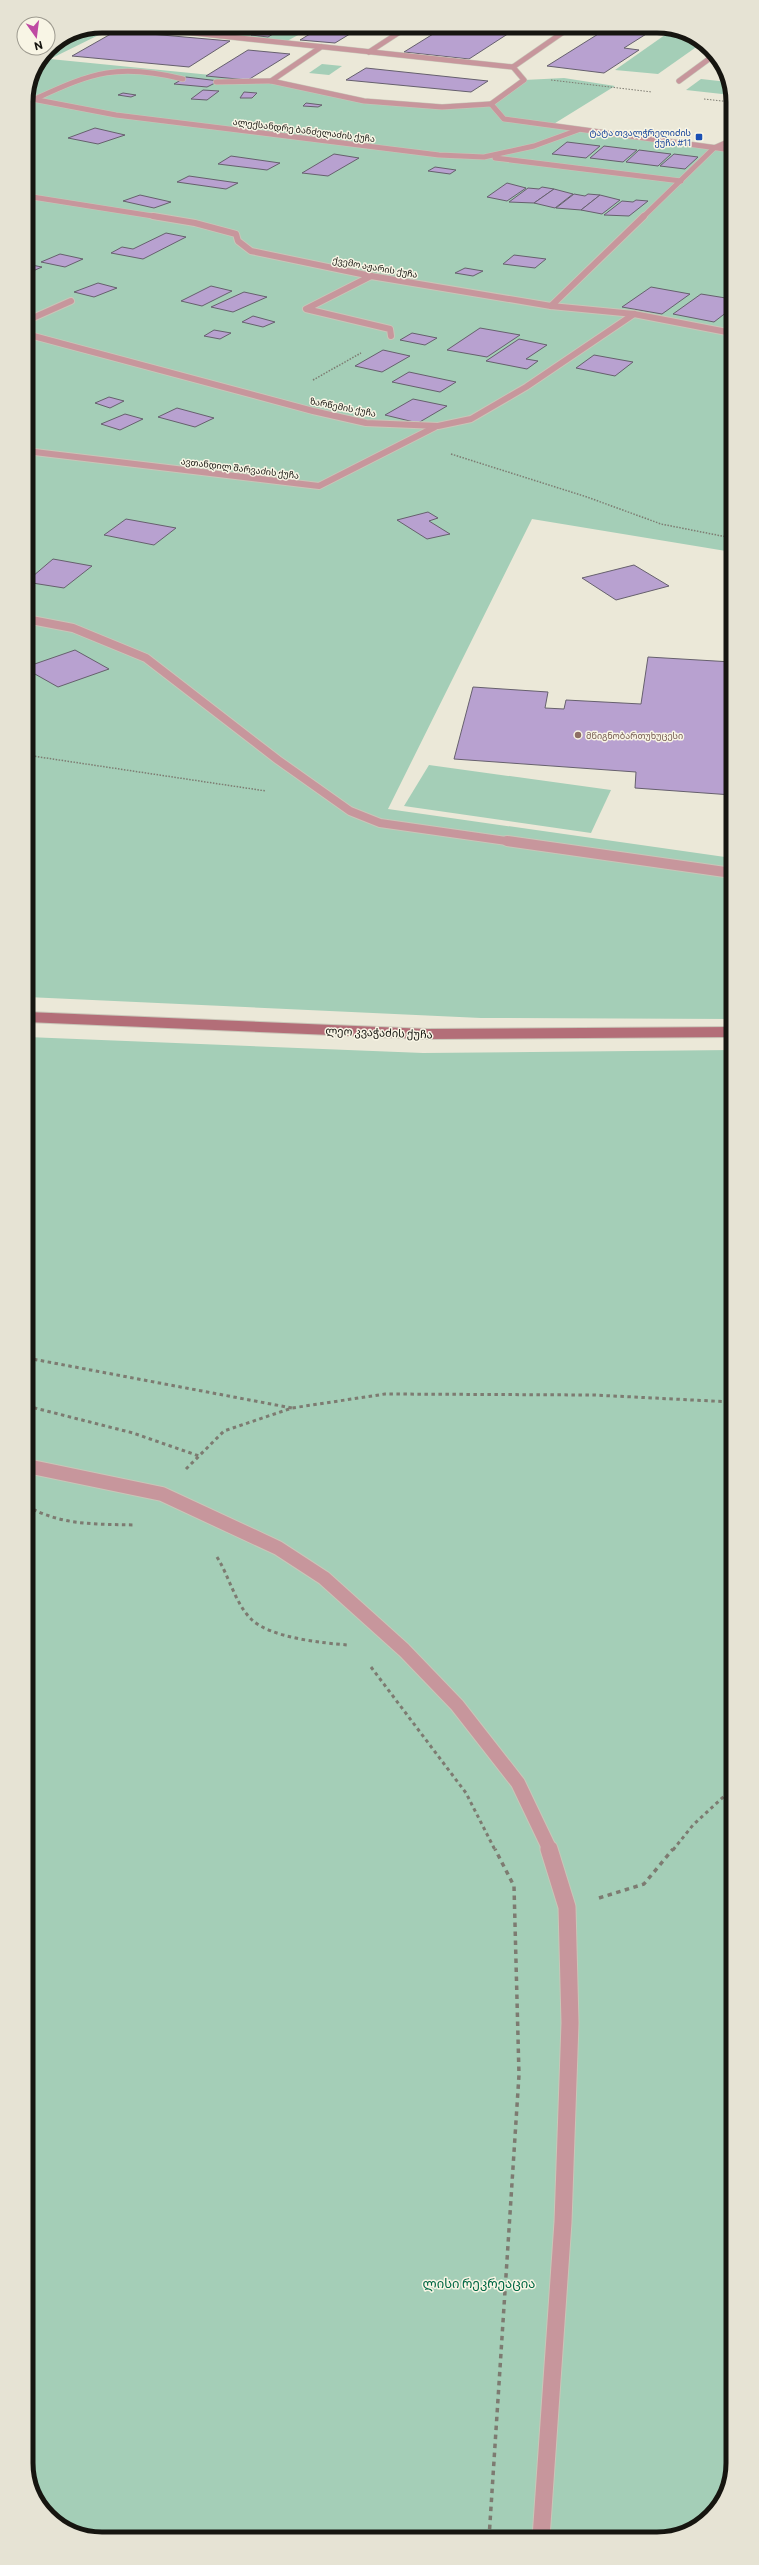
<svg xmlns="http://www.w3.org/2000/svg" width="759" height="2565" font-family="Commissioner,'Noto Sans Georgian',sans-serif">
	<rect width="100%" height="100%" fill="#ebe8d8"/>
	<g fill="#a4ceb7">
		<path d="M102,26h15l-67,33 221,22 93,20 78,6 49,-3 33,-24 40,-2 51,8 -63,39 180,25v402l-200,-33 -144,290 344,49v161l-251,-1 -454,-21 -1,-895c10,-51 25,-66 76,-76z"/>
		<polygon points="158,26 315,26 287,41"/>
		<polygon points="672,30 702,43 658,74 615,70"/>
		<polygon points="322,64 342,66 329,75 309,73"/>
		<polygon points="701,79 728,82 731,95 686,90"/>
		<polygon points="429,765 611,790 591,833 404,806"/>
		<polygon points="27,1037 423,1053 732,1050 733,2463 714,2513 672,2537 97,2539 52,2520 28,2478"/>
	</g>
	<g fill="#b8a1d0" stroke="#66606d">
		<polygon points="323,26 363,26 335,43 300,40"/>
		<polygon points="446,26 520,26 469,59 404,52"/>
		<polygon points="611,26 651,31 624,48 639,50 604,73 547,66"/>
		<polygon points="261,29 278,31 268,37 251,35"/>
		<polygon points="116,31 230,41 189,67 72,56"/>
		<polygon points="248,50 290,54 248,80 206,76"/>
		<polygon points="366,68 488,81 471,92 346,80"/>
		<polygon points="186,77 219,81 207,87 174,84"/>
		<polygon points="203,90 219,91 207,100 191,99"/>
		<polygon points="244,92 257,93 252,98 240,98"/>
		<polygon points="123,93 136,95 131,97 118,95"/>
		<polygon points="306,103 322,105 318,107 303,106"/>
		<polygon points="95,128 125,135 98,144 68,138"/>
		<polygon points="567,142 600,146 586,158 552,154"/>
		<polygon points="604,146 637,150 623,162 590,158"/>
		<polygon points="639,150 671,154 658,166 626,162"/>
		<polygon points="334,154 359,158 328,176 302,173"/>
		<polygon points="674,154 698,157 685,169 660,166"/>
		<polygon points="231,156 280,163 267,170 218,164"/>
		<polygon points="435,167 456,170 450,174 428,171"/>
		<polygon points="189,176 238,183 226,189 177,182"/>
		<polygon points="507,183 526,188 507,201 487,197"/>
		<polygon points="542,187 554,189 534,203 509,202 528,188 539,189"/>
		<polygon points="554,189 573,194 555,208 534,203"/>
		<polygon points="574,194 585,196 588,194 600,195 581,210 556,208"/>
		<polygon points="140,195 171,202 154,208 123,201"/>
		<polygon points="600,195 620,200 602,214 581,210"/>
		<polygon points="636,200 648,201 629,216 604,215 622,201 633,202"/>
		<polygon points="166,233 186,237 143,259 111,253 122,247 133,249"/>
		<polygon points="60,254 83,259 65,267 41,262"/>
		<polygon points="514,255 546,259 535,268 503,264"/>
		<polygon points="26,264 42,267 26,274"/>
		<polygon points="465,268 483,271 473,276 455,273"/>
		<polygon points="98,283 117,288 94,297 74,292"/>
		<polygon points="211,286 232,291 202,306 181,301"/>
		<polygon points="651,287 690,294 662,314 622,307"/>
		<polygon points="244,292 267,297 233,312 211,307"/>
		<polygon points="701,294 732,299 732,308 714,322 673,314"/>
		<polygon points="253,316 275,322 263,327 242,322"/>
		<polygon points="480,328 520,335 487,357 447,350"/>
		<polygon points="214,330 231,333 220,339 204,336"/>
		<polygon points="412,333 437,338 425,345 400,340"/>
		<polygon points="519,339 547,345 526,359 538,361 527,369 486,361"/>
		<polygon points="383,350 410,356 382,372 355,366"/>
		<polygon points="594,355 633,362 615,376 576,368"/>
		<polygon points="409,372 456,382 440,392 392,382"/>
		<polygon points="109,397 124,401 110,408 95,403"/>
		<polygon points="413,399 447,406 418,423 385,415"/>
		<polygon points="177,408 214,418 195,427 158,417"/>
		<polygon points="125,414 143,419 120,430 101,424"/>
		<polygon points="428,512 438,518 429,521 450,534 427,539 397,520"/>
		<polygon points="126,519 176,528 154,545 104,535"/>
		<polygon points="53,559 92,566 64,588 26,582"/>
		<polygon points="634,565 669,586 616,600 582,578"/>
		<polygon points="75,650 109,669 58,687 26,669 26,667"/>
		<polygon points="648,657 732,662 732,795 635,788 636,772 454,759 473,687 548,692 545,708 564,709 566,700 641,704"/>
	</g>
	<g fill="none" stroke-linecap="round" stroke-linejoin="round">
		<defs>
			<g id="lane-far1">
				<polyline points="156,29 513,67 572,26"/>
				<polyline points="321,47 271,81 364,101 442,107 491,104"/>
				<polyline points="369,52 409,26"/>
				<polyline points="679,81 713,56"/>
				<polyline points="216,82 271,81"/>
				<path d="M35,99c58,-27 84,-36 148,-20"/>
			</g>
			<g id="lane">
				<polyline points="371,276 306,309 390,329 391,336"/>
				<polyline points="26,321 71,301"/>
			</g>
			<g id="street-far5">
				<polyline points="513,67 524,80 491,104 504,119 732,150"/>
				<polyline points="27,98 116,115 439,155 484,157 534,146 578,130"/>
				<polyline points="495,158 681,181"/>
				<polyline points="26,196 159,217"/>
				<polyline points="643,217 714,148 732,140"/>
			</g>
			<g id="street-far4">
				<polyline points="153,216 195,223 236,234 238,241 251,251 371,276 551,306 634,314 732,333"/>
				<polyline points="551,306 644,216"/>
				<polyline points="26,334 313,411 366,423 438,426 471,419 526,387 634,314"/>
				<polyline points="26,451 319,486 435,427"/>
			</g>
			<polyline id="street-far3" points="26,619 73,628 146,658 278,760 350,811 380,823 514,842"/>
			<polyline id="street-far2" points="507,841 732,873"/>
			<polyline id="street-far1" points="27,1466 162,1494 278,1548 324,1578 404,1650 457,1705 518,1783 550,1850"/>
			<polyline id="street" points="541,2538 563,2222 570,2023 567,1907 549,1849"/>
			<polyline id="secondary" points="27,1017 427,1034 732,1032"/>
		</defs>
		<use href="#lane-far1" stroke="#c9c6b8" stroke-width="6"/>
		<use href="#lane" stroke="#c9c6b8" stroke-width="8"/>
		<use href="#street-far5" stroke="#c9c6b8" stroke-width="6"/>
		<use href="#street-far4" stroke="#c9c6b8" stroke-width="8"/>
		<use href="#street-far3" stroke="#c9c6b8" stroke-width="10"/>
		<use href="#street-far2" stroke="#c9c6b8" stroke-width="12"/>
		<use href="#street-far1" stroke="#c9c6b8" stroke-width="16"/>
		<use href="#street" stroke="#c9c6b8" stroke-width="19"/>
		<use href="#secondary" stroke="#c9c6b8" stroke-width="12"/>
		<g stroke="#7d7b71" stroke-width="1" stroke-dasharray="1.5 1.5" stroke-linecap="butt">
			<polyline points="551,80 652,92"/>
			<polyline points="704,99 731,102"/>
		</g>
		<g stroke="#7d7b71" stroke-width="1.5" stroke-dasharray="1.5 1.5" stroke-linecap="butt">
			<polyline points="313,380 361,353"/>
			<polyline points="451,454 587,497 661,524 732,538"/>
			<polyline points="26,755 266,791"/>
		</g>
		<g stroke="#7d7b71" stroke-width="3" stroke-dasharray="3.5 3.5" stroke-linecap="butt">
			<polyline points="27,1358 292,1408"/>
			<polyline points="27,1406 133,1433 199,1456"/>
			<polyline points="186,1469 224,1431 292,1408 385,1394 594,1395 732,1402"/>
			<path d="M27,1506c35,20 70,18 109,19"/>
			<path d="M217,1557c12,19 18,46 34,62 19,19 72,24 97,26"/>
			<polyline points="371,1667 466,1793 495,1850"/>
			<polyline points="673,1850 693,1825 733,1788"/>
		</g>
		<g stroke="#7d7b71" stroke-width="3.5" stroke-dasharray="4.5 4.5" stroke-linecap="butt">
			<polyline points="599,1898 644,1884 673,1849"/>
			<polyline points="489,2538 519,2075 514,1886 495,1849"/>
		</g>
		<use href="#lane-far1" stroke="#c7969c" stroke-width="5"/>
		<use href="#lane" stroke="#c7969c" stroke-width="6"/>
		<use href="#street-far5" stroke="#c7969c" stroke-width="5"/>
		<use href="#street-far4" stroke="#c7969c" stroke-width="6"/>
		<use href="#street-far3" stroke="#c7969c" stroke-width="8"/>
		<use href="#street-far2" stroke="#c7969c" stroke-width="10"/>
		<use href="#street-far1" stroke="#c7969c" stroke-width="14"/>
		<use href="#street" stroke="#c7969c" stroke-width="17"/>
		<use href="#secondary" stroke="#b36e78" stroke-width="10"/>
	</g>
	<rect fill="#1a4fb4" stroke="#f8f5e5" stroke-width="1.5" x="695" y="133" width="8" height="8" rx="2"/>
	<circle fill="#8d6e63" stroke="#f8f5e5" stroke-width="1.5" cx="578" cy="735" r="4"/>
	<g text-anchor="middle" dominant-baseline="central" stroke-width="3" stroke-linejoin="round" paint-order="stroke">
		<g font-size="9" fill="#161510" stroke="#f8f5e5">
			<text transform="translate(304 130) rotate(7)">ალექსანდრე ბანძელაძის ქუჩა</text>
			<text transform="translate(375 267) rotate(10)">ქვემო აჟარის ქუჩა</text>
			<text transform="translate(343 407) rotate(11)">ზარწემის ქუჩა</text>
			<text transform="translate(240 468) rotate(7)">ავთანდილ შარვაძის ქუჩა</text>
		</g>
		<g font-size="9" fill="#164399" stroke="#f8f5e5" text-anchor="end">
			<text x="691" y="132">ტატა თვალჭრელიძის<tspan x="691" dy="10">ქუჩა #11</tspan></text>
		</g>
		<g font-size="9" fill="#785e54" stroke="#f8f5e5" text-anchor="start">
			<text x="586" y="735">მწიგნობართუხუცესი</text>
		</g>
		<g font-size="11" fill="#161510" stroke="#f8f5e5">
			<text transform="translate(379 1032) rotate(2)">ლეო კვაჭაძის ქუჩა</text>
		</g>
		<g font-size="13" fill="#006743" stroke="#f8f5e5">
			<text x="479" y="2283">ლისი რეკრეაცია</text>
		</g>
	</g>
	<path d="M0 0H759V2565H0ZM102 33H657A69 69 0 0 1 726 102V2463A69 69 0 0 1 657 2532H102A69 69 0 0 1 33 2463V102A69 69 0 0 1 102 33Z" fill="#e6e3d4" fill-rule="evenodd"/>
	<path fill="none" stroke="#161510" stroke-width="5" d="M102 33H657A69 69 0 0 1 726 102V2463A69 69 0 0 1 657 2532H102A69 69 0 0 1 33 2463V102A69 69 0 0 1 102 33Z"/>
	<g transform="translate(36 36) rotate(166)"><circle r="19" fill="#f8f5e5" stroke="#9e9b90"/>
	<path d="M0-3L7 15L0 10L-7 15Z" fill="#bf4aa3"/>
	<text y="-6" font-size="11" font-weight="bold" text-anchor="middle" fill="#161510">N</text>
	</g>
</svg>
